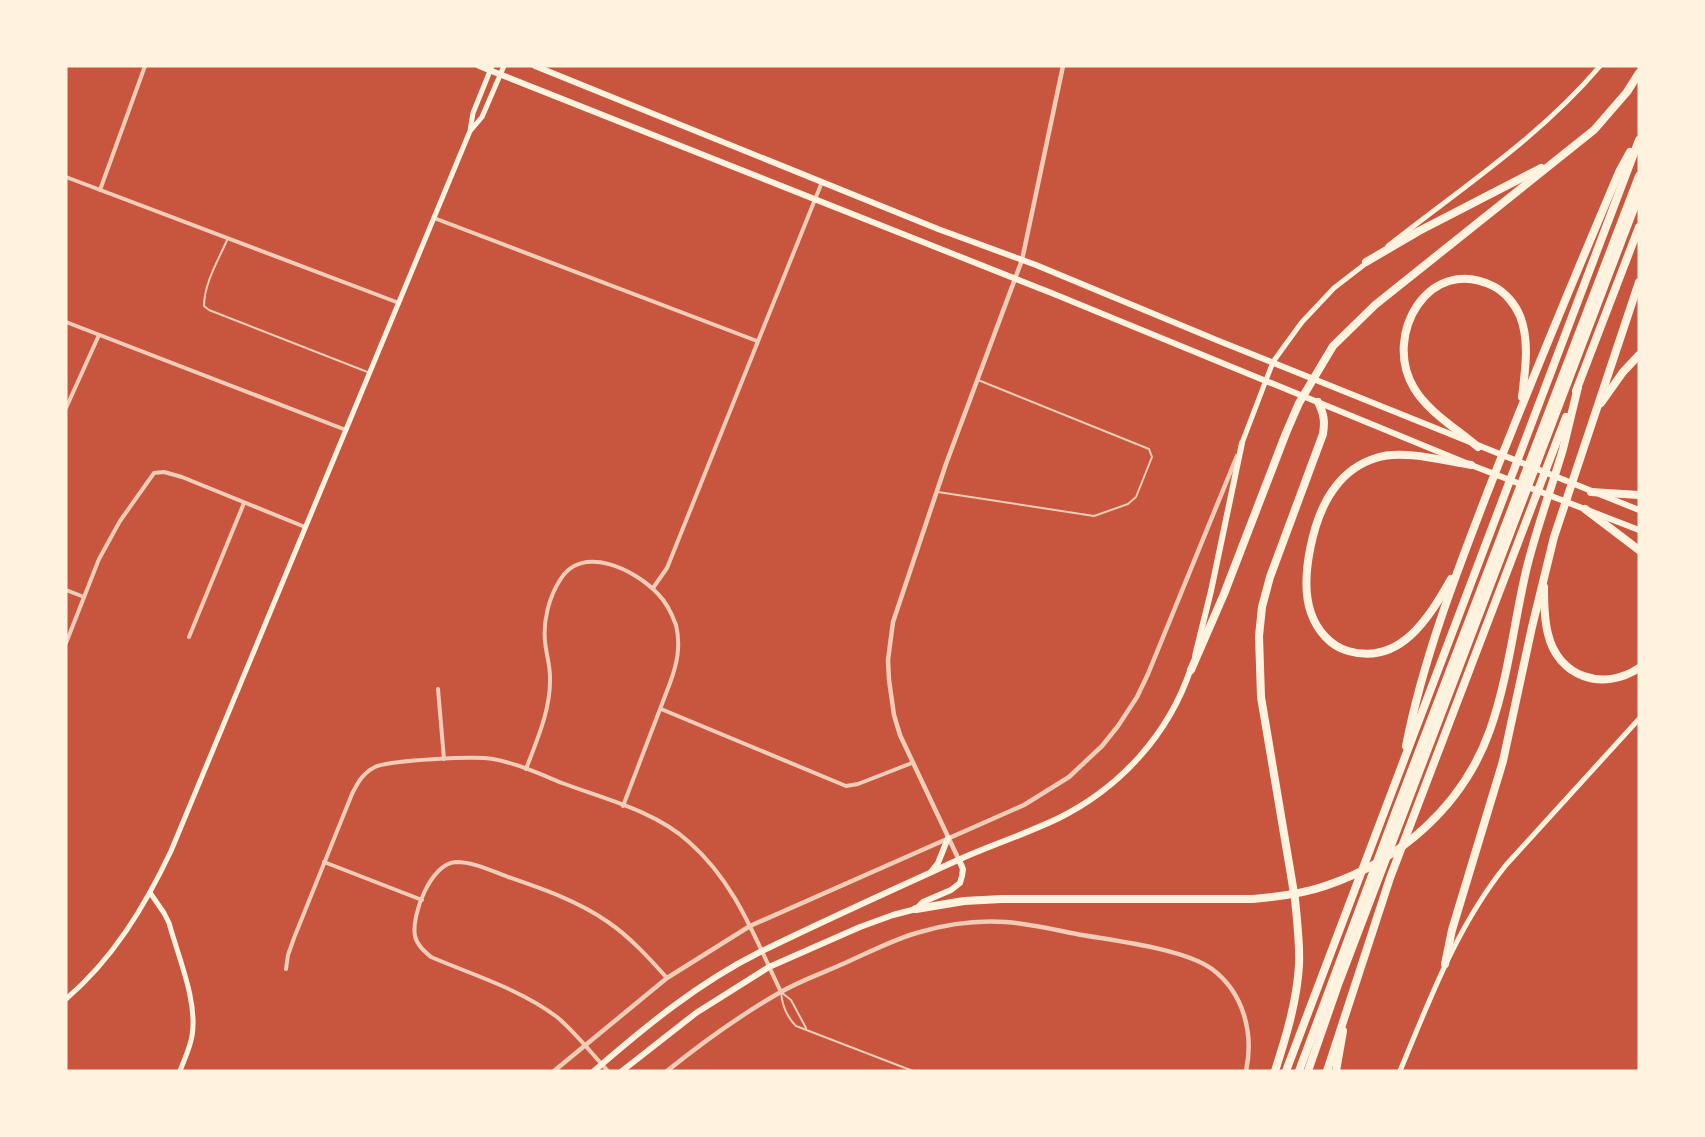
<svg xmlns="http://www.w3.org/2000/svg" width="1705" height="1137" font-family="'Nunito Sans',sans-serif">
	<rect width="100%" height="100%" fill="#c8553d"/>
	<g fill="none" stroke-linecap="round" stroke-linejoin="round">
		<g stroke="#f1ccb7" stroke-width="2">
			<path d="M228,238c-9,21 -24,45 -24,68l5,4 161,63"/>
			<polyline points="938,492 1094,516 1128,504 1136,497 1152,457 1149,449 978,380"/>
			<path d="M781,992c1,13 5,24 15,34l117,45"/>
			<polyline points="781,992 791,1000 806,1028"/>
		</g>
		<g stroke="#f1ccb7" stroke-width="4">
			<polyline points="66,177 399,303"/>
			<polyline points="100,190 145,66"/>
			<polyline points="434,218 757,341"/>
			<polyline points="66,322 346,430"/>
			<polyline points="66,408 99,335"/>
			<polyline points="653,588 667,568 822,182"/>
			<polyline points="66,590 84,597"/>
			<polyline points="189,637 244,503"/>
			<polyline points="66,643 99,559 120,521 154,473 164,472 182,477 305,527"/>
			<polyline points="438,689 444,759"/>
			<polyline points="661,709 846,786 858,784 912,763"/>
			<path d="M526,769c11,-29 25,-60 24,-92 0,-12 -4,-24 -5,-36 -2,-20 4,-44 15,-61 22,-37 76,-10 98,14 8,8 14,20 18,31 5,21 1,39 -6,58l-47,123"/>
			<polyline points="324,862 422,900"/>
			<path d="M286,969l2,-14 6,-17 58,-144c6,-12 11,-21 23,-27 15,-7 100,-11 118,-8 23,4 47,15 69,24 43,16 93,28 127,59 46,40 66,96 92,150"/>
			<path d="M608,1071c-17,-18 -32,-38 -51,-54 -37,-28 -84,-42 -126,-60 -7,-6 -14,-12 -16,-21 -4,-21 16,-73 41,-74 18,0 36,9 52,15 35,12 70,24 100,45 22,15 41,36 59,56"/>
		</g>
		<g stroke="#f1ccb7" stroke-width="4.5">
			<polyline points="959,860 900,735 894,715 889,680 888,660 893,622 946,464 1022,260 1063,66"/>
			<polyline points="554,1071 667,978 750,926 1024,805 1069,777 1102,746 1118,726 1137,697 1148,674 1237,456"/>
			<path d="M667,1071c36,-29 72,-55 112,-78 20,-12 44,-20 66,-30 25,-11 49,-24 75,-31 27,-8 58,-12 86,-10 25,2 50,8 76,13 35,6 102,14 130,34 32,24 42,65 34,102"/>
		</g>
		<g stroke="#fff3e0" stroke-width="5">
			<polyline points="471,130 482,117 504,66"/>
			<path d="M1388,246c72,-57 152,-109 212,-180"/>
			<polyline points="1242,443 1273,362 1283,348 1302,322 1334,288 1369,261"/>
			<path d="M151,894l13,19 5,10c9,33 29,79 23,113 -2,12 -8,24 -12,35"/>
			<path d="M66,999c47,-40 79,-93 105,-148l299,-720 3,-18 19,-47"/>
			<path d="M1400,1071c30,-72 57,-145 106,-206l133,-146"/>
		</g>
		<g stroke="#fff3e0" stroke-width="6">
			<polyline points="479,66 1054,294 1471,465 1639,530"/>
			<polyline points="535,66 938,229 1036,265 1219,341 1639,510"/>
			<polyline points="1195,656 1211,591 1242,443"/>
			<polyline points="931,872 938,863 948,838"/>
			<path d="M594,1071c52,-45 104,-88 166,-119 65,-32 132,-62 198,-92 33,-15 68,-26 101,-42 62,-31 110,-84 132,-150"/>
			<polyline points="622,1071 696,1013 769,967 860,927 893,915 916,909 923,902 951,890 960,883 962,876 963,869 959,860"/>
		</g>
		<g stroke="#fff3e0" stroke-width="8">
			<polyline points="1366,262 1419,231 1541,168"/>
			<polyline points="1576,391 1639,227"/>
			<polyline points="1601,403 1623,372 1639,355"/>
			<path d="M1478,447c-21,-18 -50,-35 -64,-59 -32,-53 15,-134 79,-102 12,6 22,18 27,30 10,25 5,55 2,81"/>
			<polyline points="1591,492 1639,495"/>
			<polyline points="1585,509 1639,550"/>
			<path d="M1451,579c-22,39 -51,87 -103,72 -18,-5 -31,-21 -37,-38 -12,-34 2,-98 25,-127 10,-13 24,-23 40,-28 26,-9 69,3 95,7"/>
			<path d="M1544,587c0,16 0,32 4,47 10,43 55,58 91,34"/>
			<polyline points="1191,670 1224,594 1286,433 1299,403 1333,346 1375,305 1594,130 1627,92 1639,73"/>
			<path d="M1406,746c17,-87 50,-172 82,-255 42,-107 86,-213 131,-319l11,-20"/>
			<path d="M916,909l48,-8 38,-2h251c24,-2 49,-5 72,-13 75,-25 138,-80 165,-156 18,-51 24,-107 36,-159 10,-42 25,-81 37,-122 5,-20 10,-41 15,-62"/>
			<polyline points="1445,964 1452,930 1503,761 1532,627 1554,537 1639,282"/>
			<path d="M1275,1071c11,-34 22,-70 24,-106 1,-22 -2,-44 -4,-66l-34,-202 -2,-61 3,-29 8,-30 53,-143c2,-13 1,-20 -5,-32"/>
			<polyline points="1286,1071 1639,140"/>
			<polyline points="1299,1071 1396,811 1639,176"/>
			<polyline points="1308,1071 1339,982 1639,195"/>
			<polyline points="1327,1071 1390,878 1566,417"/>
			<polyline points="1336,1071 1343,1031"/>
		</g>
	</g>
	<rect width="1705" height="1137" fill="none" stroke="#fff3e0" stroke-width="135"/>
</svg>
